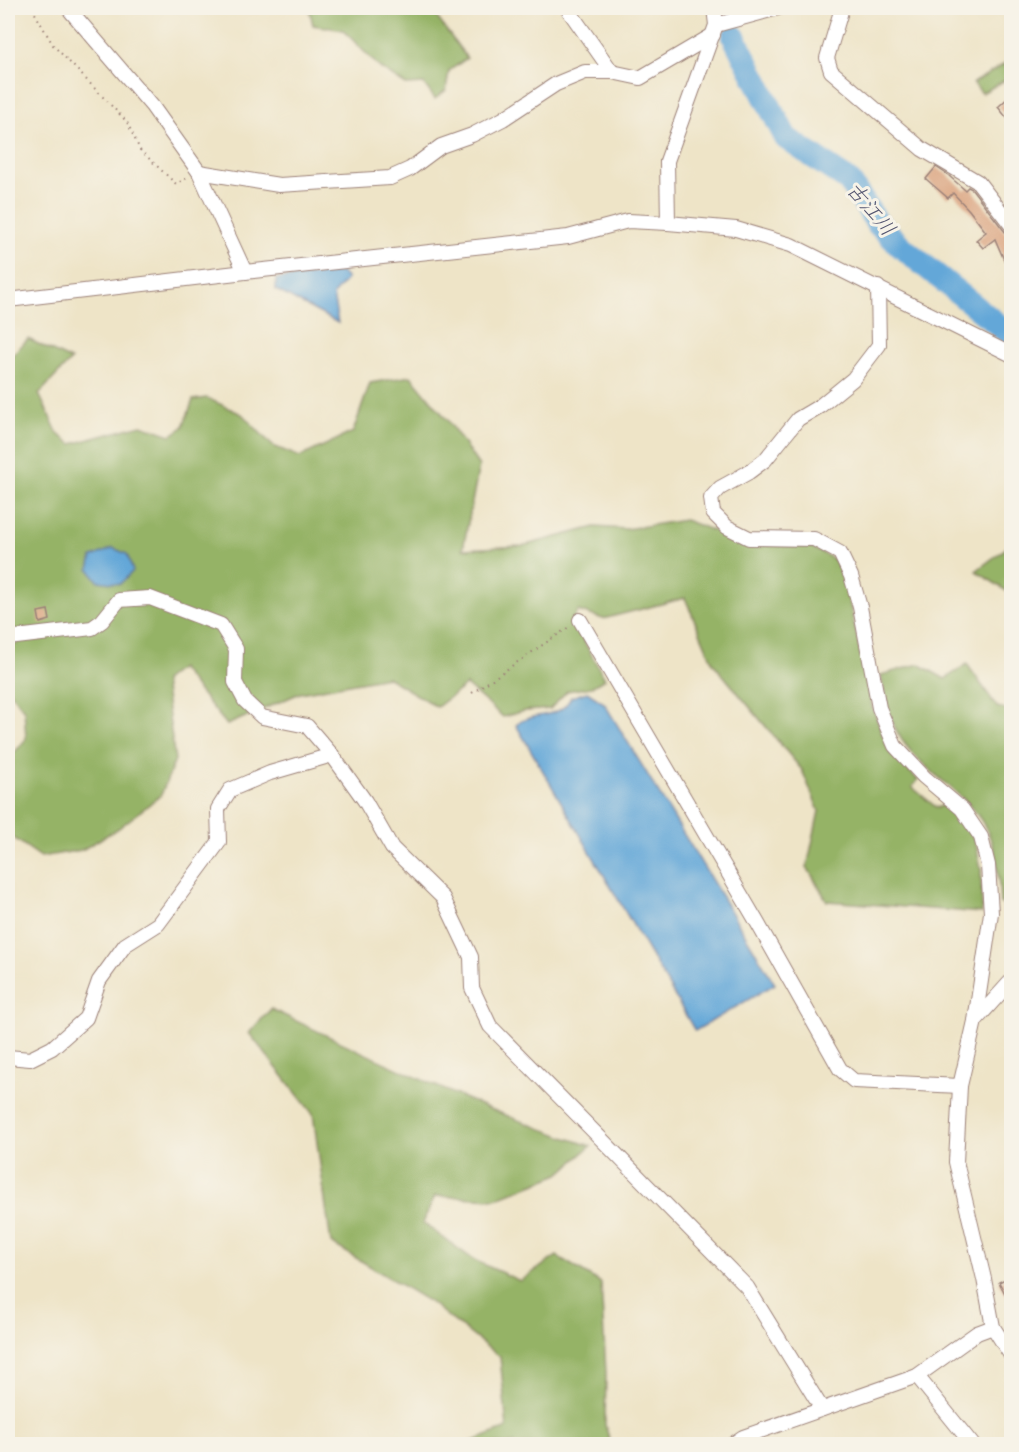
<svg xmlns="http://www.w3.org/2000/svg" width="1019" height="1452" font-family="Sriracha,'Klee One',sans-serif">
	<rect width="100%" height="100%" fill="#f7f3e8"/>
	<filter id="ink" filterUnits="userSpaceOnUse"><feTurbulence type="fractalNoise" baseFrequency=".0167" numOctaves="2"/><feDisplacementMap in="SourceGraphic" scale="12" xChannelSelector="R" yChannelSelector="G"/><feConvolveMatrix kernelMatrix="1 2 1 2 8 2 1 2 1" color-interpolation-filters="sRGB"/></filter>
	<filter id="wash" filterUnits="userSpaceOnUse"><feTurbulence type="fractalNoise" baseFrequency=".008" numOctaves="4" result="noise"/><feDisplacementMap in="SourceGraphic" scale="24" xChannelSelector="R" yChannelSelector="G"/><feGaussianBlur stdDeviation="1.35" result="paint"/><feColorMatrix in="noise" values="0 0 0 0 0 0 0 0 0 0 0 0 0 0 0 0 0 1.4 0 .05"/><feComposite in="paint" operator="in"/></filter>
	<g filter="url(#wash)">
		<rect width="100%" height="100%" fill="#eee4c7"/>
		<g fill="#95b366" stroke="#706948" stroke-width="1.5">
			<polygon points="309,8 430,8 467,58 449,71 446,90 435,99 424,84 406,85 380,68 343,30 313,25"/>
			<polygon points="1011,60 1011,77 982,93 973,83"/>
			<polygon points="28,339 71,360 39,394 58,434 72,444 141,425 171,435 183,427 193,400 207,398 242,414 273,446 300,457 353,432 370,383 411,376 449,422 479,466 463,549 522,546 595,527 626,529 685,520 749,544 811,547 834,559 844,577 872,706 889,751 918,780 912,787 937,808 948,803 975,839 981,869 982,913 827,901 807,867 819,811 802,770 713,663 685,598 603,619 578,611 572,620 605,679 591,687 567,691 550,709 525,711 503,717 466,685 437,707 387,677 300,693 227,725 180,668 164,681 175,760 161,795 119,828 82,850 41,857 8,834 8,760 26,739 24,710 8,689 8,359"/>
			<polygon points="1011,538 1012,594 1011,594 976,571 1010,545"/>
			<path d="M919,664l26,15 22,-15 30,43 14,3v199l-11,-6c-1,-23 -2,-47 -11,-68 -17,-41 -62,-59 -87,-95 -13,-19 -17,-42 -21,-65z"/>
			<path d="M271,1009c105,50 209,101 320,137l-32,28 -64,25 -60,-3 -12,27 51,37 46,21 37,-25 44,27 5,90 -1,52 6,19h-145l41,-16 -7,-71 -72,-56 -97,-58 -18,-129 -64,-81z"/>
		</g>
		<g fill="#63a7d8" stroke="#566382" stroke-width="1.5">
			<polygon points="341,272 347,279 333,295 338,323 276,290 276,279"/>
			<polygon points="113,548 127,554 133,571 120,584 98,581 89,569 92,557"/>
			<path d="M587,692l17,11 171,281 -80,47 -179,-306c19,-16 43,-3 55,-28z"/>
		</g>
		<g fill="none" stroke-linecap="round" stroke-linejoin="round">
			<polyline stroke="#63a7d8" stroke-width="24" points="734,37 786,138 849,181 878,224 904,249 1012,336"/>
		</g>
		<g id="blocks">
			<g fill="#dba581">
				<polygon points="1011,95 1011,123 998,107"/>
				<polygon points="936,167 948,175 965,190 968,187 972,189 1005,232 1011,235 1011,276 995,239 983,248 976,240 986,232 969,210 953,193 948,198 926,179"/>
				<polygon points="48,610 50,620 40,623 38,612"/>
				<polygon points="1011,1276 1011,1305 999,1282"/>
			</g>
		</g>
	</g>
	<g filter="url(#ink)">
		<use href="#blocks" fill-opacity="0" stroke="#9c8279" stroke-width="1.5"/>
		<g fill="none" stroke-linecap="round" stroke-linejoin="round">
			<defs>
				<g id="minor">
					<polyline points="68,8 152,106 199,172 245,272"/>
					<polyline points="567,8 612,72"/>
					<polyline points="842,8 827,58 831,71 922,149 978,182 1012,226"/>
					<polyline points="716,25 778,8"/>
					<polyline points="199,172 279,185 390,178 410,169 441,146 472,135 503,119 556,84 585,72 612,72 640,78 713,35"/>
					<polyline points="668,223 667,161 716,25 714,8"/>
					<polyline points="878,287 879,345 853,379 820,406 798,419 765,460 749,472 720,488 711,498 713,513 727,527 749,538 814,539 840,553 851,576 860,607 879,708 895,746 924,777 962,809 981,837 988,865 991,913 975,1021 960,1086 956,1162 984,1279 993,1327 1012,1357"/>
					<polyline points="8,300 245,272 568,237 628,221 668,223 736,229 791,245 1012,355"/>
					<polyline points="580,620 757,922 840,1069 854,1081 960,1086"/>
					<polyline points="8,638 92,628 102,621 119,600 150,598 221,625 236,649 235,682 245,701 262,717 307,726 332,755 365,801 392,848 443,898 471,957 472,988 490,1026 747,1287 822,1409"/>
					<polyline points="975,1021 1012,980"/>
					<polyline points="8,1057 30,1059 52,1048 86,1018 99,981 125,945 158,924 219,842 218,809 230,790 270,773 332,755"/>
					<polyline points="917,1376 972,1444"/>
					<polyline points="733,1444 743,1437 917,1376 977,1333 993,1327"/>
				</g>
			</defs>
			<use href="#minor" stroke="#9c8279" stroke-width="16"/>
			<g stroke="#9c8279" stroke-width="2" stroke-dasharray="1.5 4.5" stroke-linecap="butt">
				<polyline points="32,8 53,45 127,122 140,150 176,184 189,177"/>
				<polyline points="472,693 569,627"/>
			</g>
			<use href="#minor" stroke="#fff" stroke-width="14"/>
		</g>
	</g>
	<g text-anchor="middle" dominant-baseline="central" stroke-width="6" stroke-linejoin="round" paint-order="stroke">
		<g font-size="21" font-style="italic" fill="#545570" stroke="#f7f3e8">
			<text transform="translate(871 209) rotate(50)">古江川</text>
		</g>
	</g>
	<rect width="1019" height="1452" fill="none" stroke="#f7f3e8" stroke-width="30"/>
</svg>
